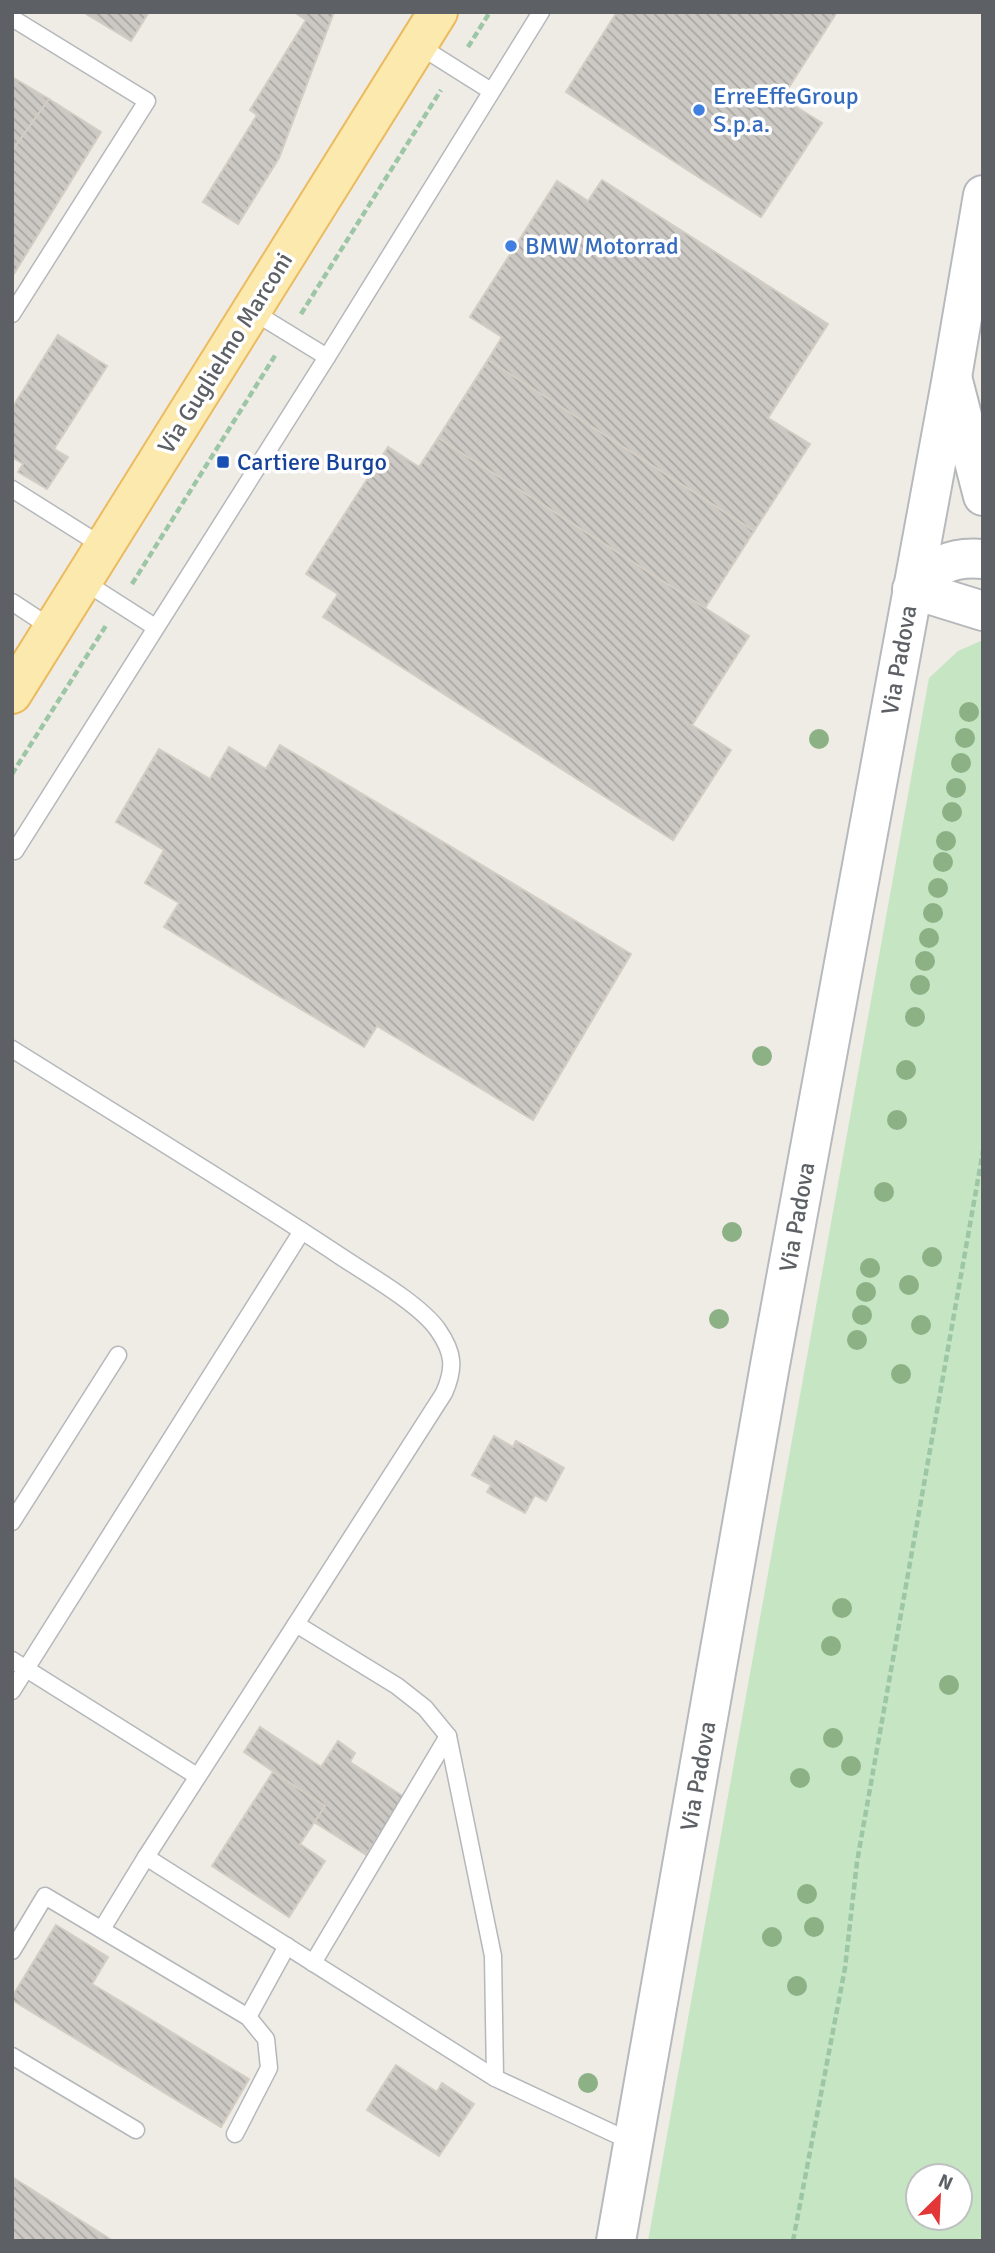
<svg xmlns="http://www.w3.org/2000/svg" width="995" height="2253" font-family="Signika,sans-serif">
	<defs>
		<pattern id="building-back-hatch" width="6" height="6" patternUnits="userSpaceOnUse" patternTransform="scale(1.75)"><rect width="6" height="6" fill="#ccc9c4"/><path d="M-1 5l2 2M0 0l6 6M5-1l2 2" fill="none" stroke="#a9a7a3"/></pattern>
	</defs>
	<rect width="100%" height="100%" fill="#efece5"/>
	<path fill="#c5e5c3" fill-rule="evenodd" d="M983,640v1601h-335l281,-1563 29,-27zM918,2176h42v42h-42z"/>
	<g fill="url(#building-back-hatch)" stroke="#d3cdc4" stroke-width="2">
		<polygon points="83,12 149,12 131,41"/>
		<polygon points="294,12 334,12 279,158 238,224 203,202 257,115 250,110 306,20"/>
		<polygon points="617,12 837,12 782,98 822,123 761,217 566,92"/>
		<polygon points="12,77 49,99 12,151"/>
		<polygon points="49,99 101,132 12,277 12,151"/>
		<polygon points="602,180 828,324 768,418 810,444 754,531 488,360 502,337 470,317 557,181 588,201"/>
		<polygon points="58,335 107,366 54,449 68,457 47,489 18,472 23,464 12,457 12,408"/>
		<polygon points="488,360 754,531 705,608 438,438"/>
		<polygon points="438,438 749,636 692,725 731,750 673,840 323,617 338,594 306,574 388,447 419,467"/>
		<polygon points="280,745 631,954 533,1120 377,1026 364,1047 164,927 179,903 145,883 164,850 116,822 159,749 210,779 229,747 266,769"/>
		<polygon points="494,1436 513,1447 516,1441 564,1468 546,1501 535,1495 525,1513 487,1492 491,1485 472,1475"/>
		<polygon points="260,1727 321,1767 338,1741 355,1753 350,1762 404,1797 366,1855 314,1822 325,1806 244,1752"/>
		<polygon points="273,1772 325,1806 300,1844 325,1861 289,1917 212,1866"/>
		<polygon points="56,1925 108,1957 92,1984 249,2079 221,2127 12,2000 12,1997"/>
		<polygon points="396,2065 437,2092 442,2083 474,2104 439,2156 367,2110"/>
		<polygon points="12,2177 113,2241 12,2241"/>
	</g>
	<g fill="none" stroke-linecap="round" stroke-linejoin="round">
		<defs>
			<g id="service">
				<polyline points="12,18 147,101 12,314"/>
				<polyline points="418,45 491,91"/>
				<polyline points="252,311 327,357"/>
				<polyline points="12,489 104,547"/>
				<polyline points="83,581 155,627"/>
				<polyline points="12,602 53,629"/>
				<polyline points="12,849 15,851 327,357 541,12"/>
				<path d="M12,1049c110,69 221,136 328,207 27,18 80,48 98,74 16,23 17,38 6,63l-148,231"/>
				<polyline points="12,1522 118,1355"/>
				<polyline points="12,1660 197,1776"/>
				<polyline points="12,1691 302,1231"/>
				<polyline points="146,1857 495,2078 634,2143"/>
				<polyline points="102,1929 146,1857 296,1624 397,1686 425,1708 448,1736 493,1956 495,2078"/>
				<polyline points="12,1951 45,1896 248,2017 266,2039 269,2068 235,2134"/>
				<polyline points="313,1963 448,1736"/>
				<polyline points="248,2017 287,1946"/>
				<polyline points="12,2056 136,2130"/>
			</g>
			<g id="tertiary">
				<polyline points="952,377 983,496"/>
				<path d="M983,559c-35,-3 -47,8 -71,30l71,22"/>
			</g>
			<polyline id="secondary" points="616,2241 770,1365 952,377 983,195"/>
			<polyline id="primary" points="12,694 438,12"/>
		</defs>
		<use href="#service" stroke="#b5b8bb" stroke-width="19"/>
		<use href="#tertiary" stroke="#b5b8bb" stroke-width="42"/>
		<use href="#secondary" stroke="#b6babe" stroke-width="42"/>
		<use href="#primary" stroke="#ecba60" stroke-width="42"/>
		<g stroke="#9cc6a5" stroke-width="4.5" stroke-dasharray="7 3.5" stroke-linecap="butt">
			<polyline points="468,47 490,12"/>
			<polyline points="301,314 441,90"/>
			<polyline points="132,584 276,354"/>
			<polyline points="12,774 107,624"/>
			<polyline points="793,2241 845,1968 857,1862 983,1151"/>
		</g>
		<use href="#service" stroke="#fff" stroke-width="16"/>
		<use href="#tertiary" stroke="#fff" stroke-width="38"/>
		<use href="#secondary" stroke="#fff" stroke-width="38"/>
		<use href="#primary" stroke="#fce9ad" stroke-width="38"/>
	</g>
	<g fill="#8bb185">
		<circle cx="969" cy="712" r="10"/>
		<circle cx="965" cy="738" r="10"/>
		<circle cx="819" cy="739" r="10"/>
		<circle cx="961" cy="763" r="10"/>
		<circle cx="956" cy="788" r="10"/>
		<circle cx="952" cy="812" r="10"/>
		<circle cx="946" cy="841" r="10"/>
		<circle cx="943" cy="862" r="10"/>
		<circle cx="938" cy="888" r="10"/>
		<circle cx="933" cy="913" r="10"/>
		<circle cx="929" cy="938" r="10"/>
		<circle cx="925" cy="961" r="10"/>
		<circle cx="920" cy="985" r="10"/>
		<circle cx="915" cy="1017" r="10"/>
		<circle cx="762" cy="1056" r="10"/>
		<circle cx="906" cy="1070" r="10"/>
		<circle cx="897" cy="1120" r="10"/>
		<circle cx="884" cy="1192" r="10"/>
		<circle cx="732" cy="1232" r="10"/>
		<circle cx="932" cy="1257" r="10"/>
		<circle cx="870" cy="1268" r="10"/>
		<circle cx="909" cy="1285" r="10"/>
		<circle cx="866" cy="1292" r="10"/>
		<circle cx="862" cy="1315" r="10"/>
		<circle cx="719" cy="1319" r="10"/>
		<circle cx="921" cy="1325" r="10"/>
		<circle cx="857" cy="1340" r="10"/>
		<circle cx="901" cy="1374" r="10"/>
		<circle cx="842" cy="1608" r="10"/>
		<circle cx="831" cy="1646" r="10"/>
		<circle cx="949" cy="1685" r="10"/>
		<circle cx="833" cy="1738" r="10"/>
		<circle cx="851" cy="1766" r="10"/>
		<circle cx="800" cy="1778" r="10"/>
		<circle cx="807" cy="1894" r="10"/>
		<circle cx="814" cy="1927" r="10"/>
		<circle cx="772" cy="1937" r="10"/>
		<circle cx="797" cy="1986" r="10"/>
		<circle cx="588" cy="2083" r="10"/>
	</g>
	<g fill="#3f7fe0" stroke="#fff" stroke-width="2.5">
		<circle cx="699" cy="110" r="7"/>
		<circle cx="511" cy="246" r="7"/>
	</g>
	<rect fill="#1a4fb4" stroke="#fff" stroke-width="2.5" x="216" y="455" width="14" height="14" rx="3.5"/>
	<g text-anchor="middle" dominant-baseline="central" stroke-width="7" stroke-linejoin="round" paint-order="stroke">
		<g font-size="24" fill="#366cbe" stroke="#fff" text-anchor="start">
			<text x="713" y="96">ErreEffeGroup<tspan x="713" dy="28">S.p.a.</tspan></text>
			<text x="525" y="246">BMW Motorrad</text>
		</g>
		<g font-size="24" fill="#5d6165" stroke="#fff">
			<text transform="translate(225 353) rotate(-58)">Via Guglielmo Marconi</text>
			<text transform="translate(899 660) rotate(-80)">Via Padova</text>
			<text transform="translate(797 1217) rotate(-80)">Via Padova</text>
			<text transform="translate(698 1776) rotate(-80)">Via Padova</text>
		</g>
		<g font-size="24" fill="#164399" stroke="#fff" text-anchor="start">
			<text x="237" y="462">Cartiere Burgo</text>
		</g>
	</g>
	<rect width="995" height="2253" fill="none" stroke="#5d6165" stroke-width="28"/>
	<g transform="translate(939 2197) rotate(24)"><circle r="33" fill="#ffffff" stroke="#bec0c1" stroke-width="2"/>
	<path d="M0-5L12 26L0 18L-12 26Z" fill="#e33737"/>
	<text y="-10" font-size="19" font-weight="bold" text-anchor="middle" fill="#5d6165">N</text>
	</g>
</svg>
